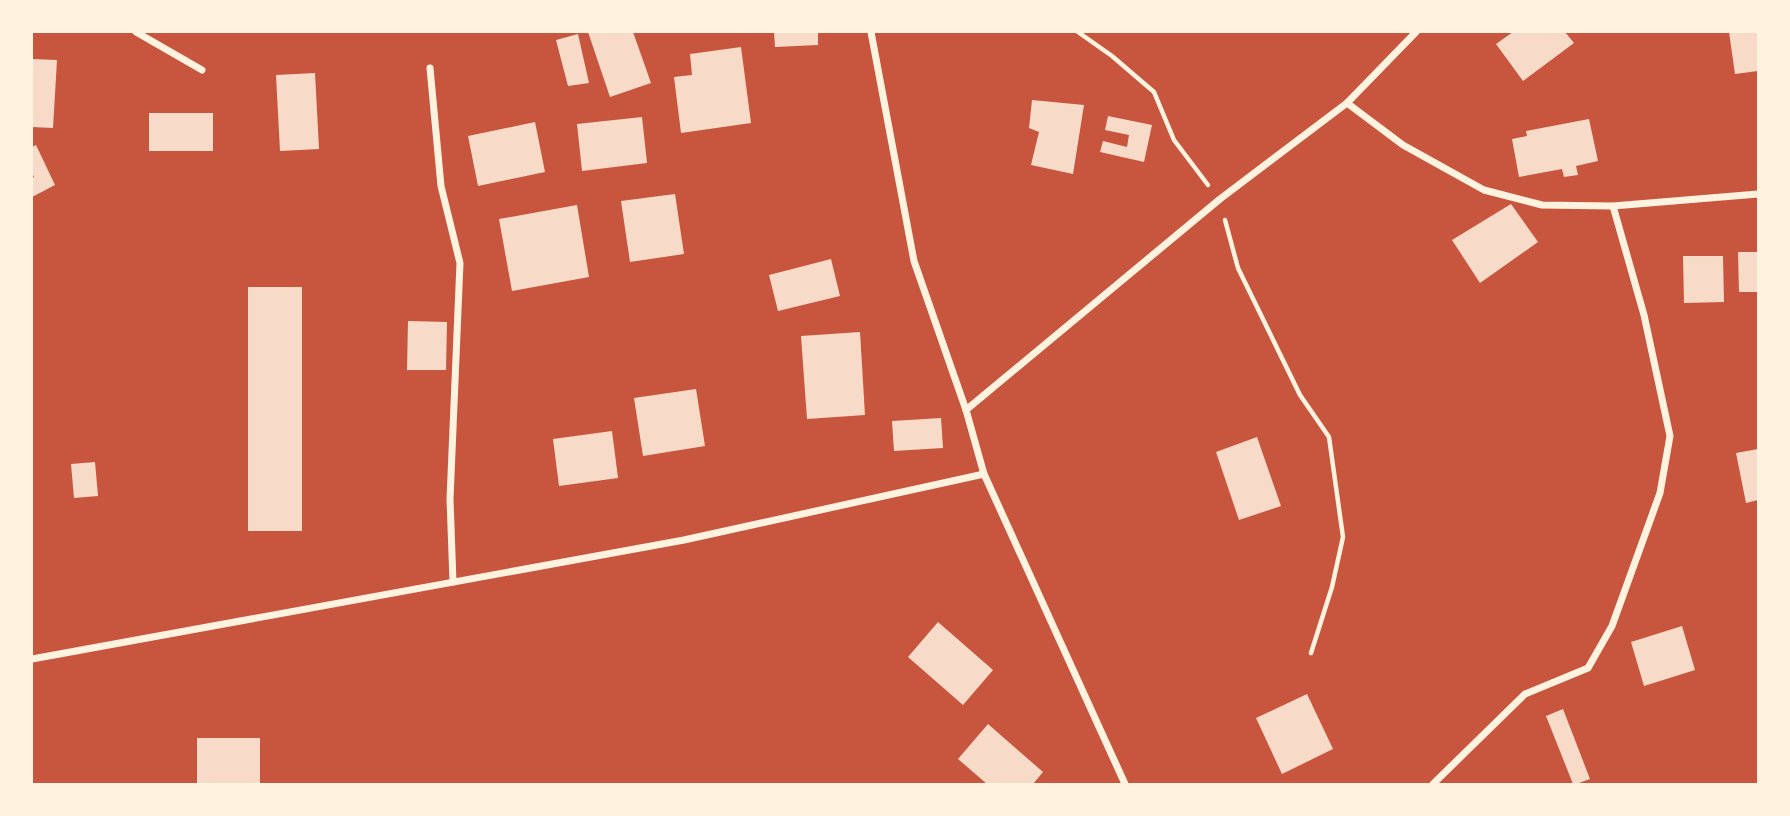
<svg xmlns="http://www.w3.org/2000/svg" width="1790" height="816" font-family="Arial,sans-serif">
	<rect width="100%" height="100%" fill="#c8553d"/>
	<g fill="#f7dbc8">
		<polygon points="588,32 633,32 651,83 610,97"/>
		<polygon points="774,32 818,32 818,45 775,47"/>
		<polygon points="1513,32 1565,32 1574,43 1523,81 1496,44"/>
		<polygon points="1729,32 1758,32 1758,71 1735,74"/>
		<polygon points="578,34 589,83 568,86 556,40"/>
		<polygon points="741,47 751,123 681,133 674,77 692,75 690,54"/>
		<polygon points="32,59 57,60 53,128 32,127"/>
		<polygon points="315,73 319,149 280,151 276,75"/>
		<polygon points="1032,100 1084,105 1073,174 1031,165 1039,132 1029,128"/>
		<rect x="149" y="113" width="64" height="38"/>
		<polygon points="1108,116 1152,125 1144,162 1100,152 1103,141 1127,147 1129,135 1105,130"/>
		<polygon points="642,117 647,163 582,171 577,124"/>
		<polygon points="1589,119 1598,161 1576,166 1578,175 1564,177 1562,169 1519,177 1512,139 1527,136 1526,131"/>
		<polygon points="535,122 545,172 478,186 468,136"/>
		<polygon points="36,145 55,185 32,197 32,178 34,177 32,172 32,147"/>
		<polygon points="675,194 684,254 630,262 621,201"/>
		<polygon points="1511,204 1538,242 1480,283 1452,240"/>
		<polygon points="577,205 589,277 512,291 499,219"/>
		<polygon points="1738,252 1758,252 1758,292 1739,292"/>
		<polygon points="1683,256 1723,256 1724,302 1684,303"/>
		<polygon points="831,259 840,296 778,311 769,275"/>
		<rect x="248" y="287" width="54" height="244"/>
		<polygon points="408,321 447,322 446,370 407,370"/>
		<polygon points="860,332 865,415 807,419 801,336"/>
		<polygon points="696,389 705,446 643,456 634,398"/>
		<polygon points="941,418 943,448 894,451 892,421"/>
		<polygon points="612,431 618,478 559,486 553,439"/>
		<polygon points="1257,437 1281,506 1239,520 1216,452"/>
		<polygon points="1758,449 1758,500 1746,503 1736,453"/>
		<polygon points="95,462 98,496 74,498 71,464"/>
		<polygon points="938,622 993,670 963,705 908,657"/>
		<polygon points="1682,626 1695,670 1644,686 1631,642"/>
		<polygon points="1307,694 1333,749 1282,774 1256,718"/>
		<polygon points="1563,709 1590,779 1576,784 1573,784 1546,716"/>
		<polygon points="988,724 1043,772 1033,784 987,784 958,759"/>
		<rect x="197" y="738" width="63" height="46"/>
	</g>
	<g fill="none" stroke-linecap="round" stroke-linejoin="round">
		<g stroke="#fff3e0" stroke-width="4.5">
			<polyline points="1078,32 1112,56 1154,92 1174,140 1208,185"/>
			<polyline points="1225,220 1238,268 1300,395 1329,437 1343,537 1332,587 1311,653"/>
		</g>
		<g stroke="#fff3e0" stroke-width="7">
			<polyline points="136,32 202,70"/>
			<polyline points="871,32 914,261 966,410 984,474 1125,784"/>
			<polyline points="430,68 441,186 460,263 450,499 453,582"/>
			<polyline points="1347,103 1403,145 1484,190 1542,205 1613,206 1758,194"/>
			<polyline points="966,410 1220,199 1347,103 1416,32"/>
			<polyline points="32,659 684,540 984,474"/>
			<polyline points="1433,784 1525,694 1588,668 1612,626 1660,493 1670,436 1644,315 1613,206"/>
		</g>
	</g>
	<rect width="1790" height="816" fill="none" stroke="#fff3e0" stroke-width="66"/>
</svg>
